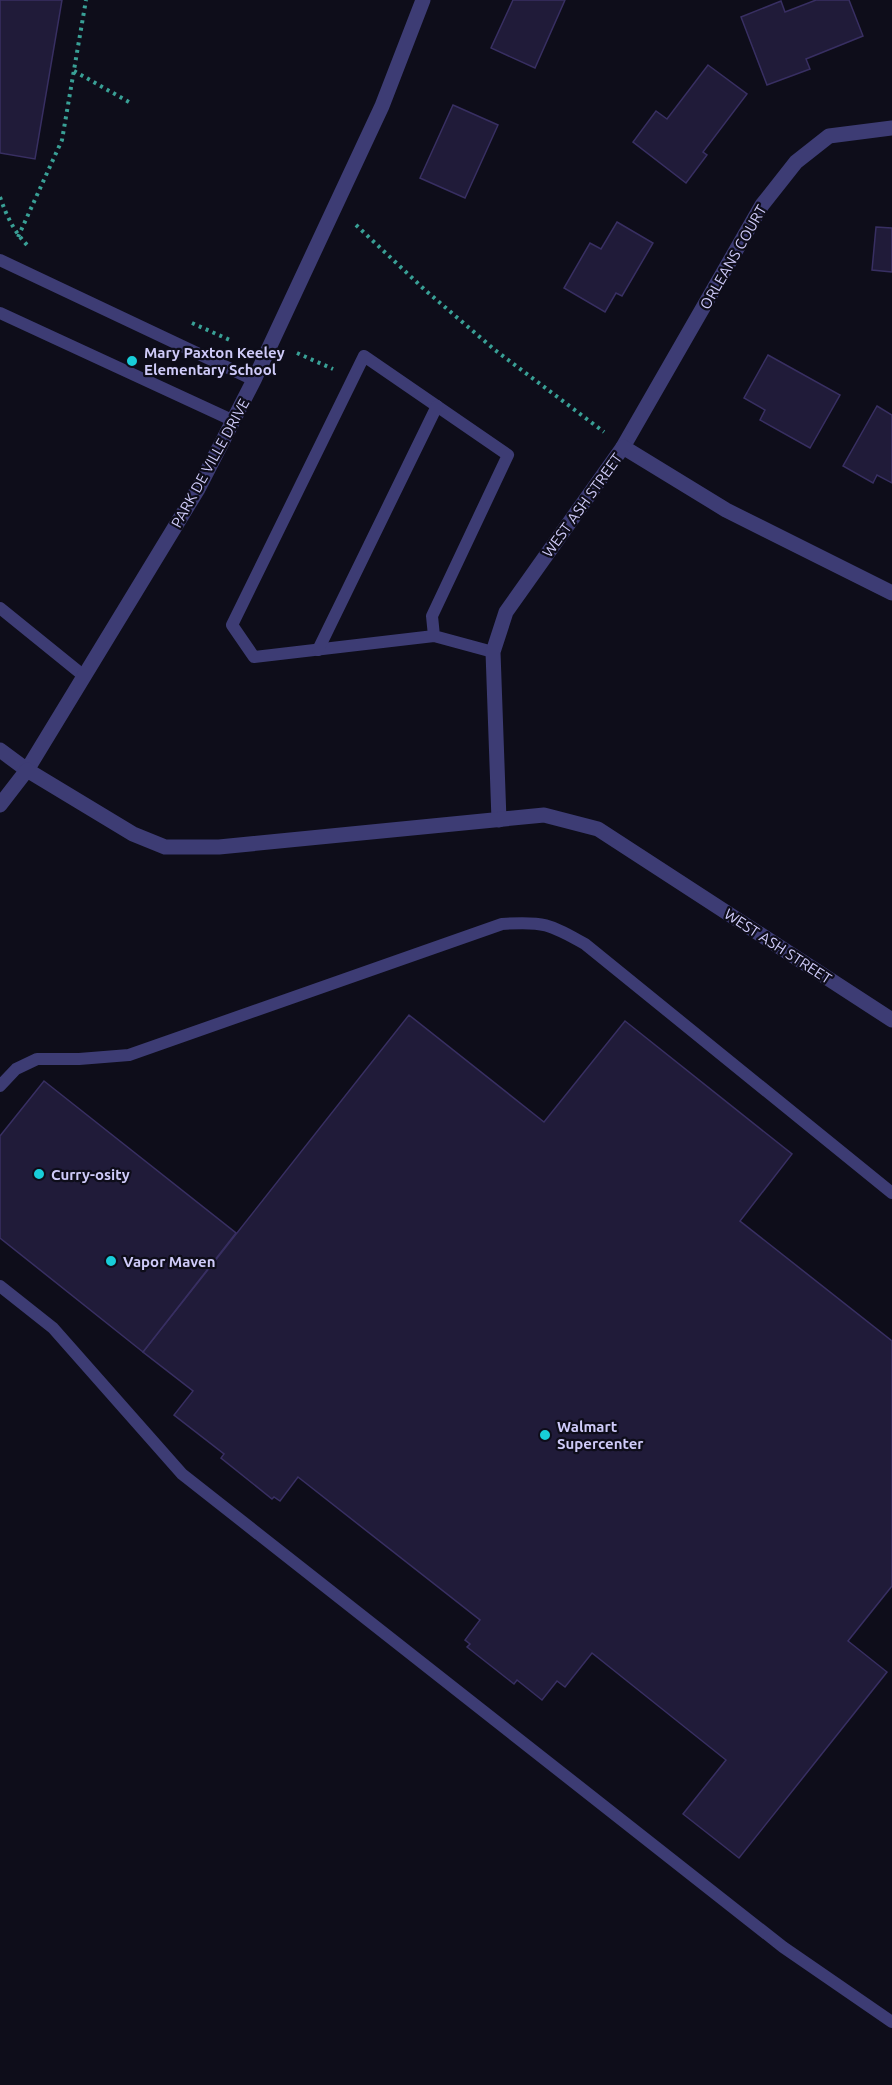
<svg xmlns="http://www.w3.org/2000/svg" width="892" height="2085" font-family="Ubuntu,sans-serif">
	<rect width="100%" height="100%" fill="#0e0d1a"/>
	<g fill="#201b39" stroke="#382f62" stroke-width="1.5">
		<polygon points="0,0 62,0 35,159 0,153"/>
		<polygon points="513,0 565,0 535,68 491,48"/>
		<polygon points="816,0 849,0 863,36 806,59 810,69 767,85 741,17 781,1 785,12"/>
		<polygon points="708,65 747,94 703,152 707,155 686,183 633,142 656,111 667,119"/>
		<polygon points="453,105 498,125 465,198 420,178"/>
		<polygon points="617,222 653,243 622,296 616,293 605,312 564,288 590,243 601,249"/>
		<polygon points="876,227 892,228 892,272 872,270"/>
		<polygon points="768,355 840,395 810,448 760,420 765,410 744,398"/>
		<polygon points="877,406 892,415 892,483 877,475 873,483 843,466"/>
		<polygon points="409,1015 544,1122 625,1021 792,1154 740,1221 892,1341 892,1586 848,1641 887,1672 739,1858 683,1814 726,1760 592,1653 565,1687 557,1681 542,1700 517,1680 514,1684 467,1647 470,1644 465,1640 480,1620 298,1477 280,1501 274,1497 272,1499 221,1458 224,1454 174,1415 193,1391 143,1352"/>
		<polygon points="44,1081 236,1233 143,1352 0,1238 0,1136"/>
	</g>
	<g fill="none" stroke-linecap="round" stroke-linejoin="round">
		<g stroke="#39a096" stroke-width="4" stroke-dasharray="3 4.5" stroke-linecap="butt">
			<polyline points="74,71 129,102"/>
			<path d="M0,197c7,20 14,35 29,50"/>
			<polyline points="356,225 425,290 495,350 604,432"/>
			<polyline points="18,237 62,140 86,0"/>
			<polyline points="192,323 232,341"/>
			<polyline points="297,353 333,369"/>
		</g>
		<g stroke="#3d3c74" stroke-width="12">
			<polyline points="0,260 254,380"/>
			<polyline points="0,313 234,421"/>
			<polyline points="0,608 84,676"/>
			<polyline points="434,636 432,616 508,455 364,356 232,625 254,657 434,636 493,652"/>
			<polyline points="318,650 437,406"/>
			<path d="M0,1086l16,-17 21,-10h42l50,-4 373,-131c41,-3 48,0 83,20l307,249"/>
			<polyline points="0,1286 53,1328 182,1474 783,1947 892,2022"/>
		</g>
		<g stroke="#3d3c74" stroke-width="15">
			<polyline points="623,447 762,205 796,162 829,136 892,128"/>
			<polyline points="0,750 27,770 198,489 254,380 382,106 423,0"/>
			<polyline points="499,820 493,652 506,612 623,447 726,510 892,593"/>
		</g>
		<polyline stroke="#3d3c74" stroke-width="15" points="0,805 27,770 133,834 165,847 219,847 544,815 598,829 892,1020"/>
	</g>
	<g fill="#18cdd9" stroke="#0e0d1a" stroke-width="2">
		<circle cx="132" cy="361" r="6"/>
		<circle cx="39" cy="1174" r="6"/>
		<circle cx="111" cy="1261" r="6"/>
		<circle cx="545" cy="1435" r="6"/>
	</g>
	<g text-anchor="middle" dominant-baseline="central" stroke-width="4.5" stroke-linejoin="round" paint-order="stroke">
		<g font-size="15" fill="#cfcbf9" stroke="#0e0d1a">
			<text transform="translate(733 257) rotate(-60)">ORLEANS COURT</text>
			<text transform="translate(210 463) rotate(-61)">PARK DE VILLE DRIVE</text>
			<text transform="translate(582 505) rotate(-54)">WEST ASH STREET</text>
			<text transform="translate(778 946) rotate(33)">WEST ASH STREET</text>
		</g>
		<g font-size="15" font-weight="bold" fill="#cfcbf9" stroke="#0e0d1a" text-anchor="start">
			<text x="144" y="352">Mary Paxton Keeley<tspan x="144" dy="17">Elementary School</tspan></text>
			<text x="51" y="1174">Curry-osity</text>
			<text x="123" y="1261">Vapor Maven</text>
			<text x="557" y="1426">Walmart<tspan x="557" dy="17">Supercenter</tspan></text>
		</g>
	</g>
</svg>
